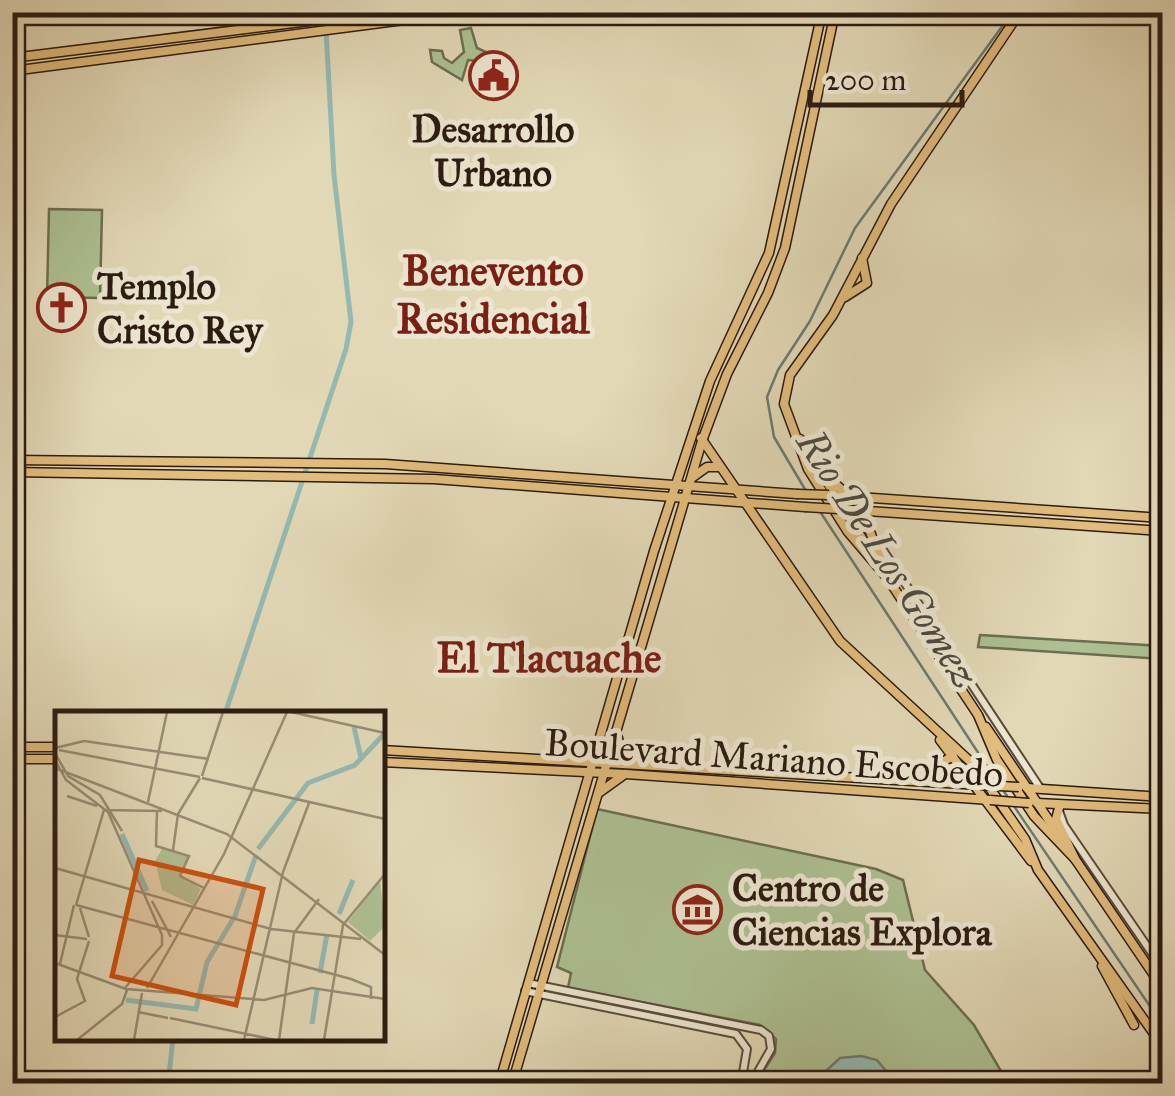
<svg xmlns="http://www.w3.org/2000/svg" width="1175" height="1096" font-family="'IM FELL Great Primer',serif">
	<rect width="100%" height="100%" fill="#e2d8b6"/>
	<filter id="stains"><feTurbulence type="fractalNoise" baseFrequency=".002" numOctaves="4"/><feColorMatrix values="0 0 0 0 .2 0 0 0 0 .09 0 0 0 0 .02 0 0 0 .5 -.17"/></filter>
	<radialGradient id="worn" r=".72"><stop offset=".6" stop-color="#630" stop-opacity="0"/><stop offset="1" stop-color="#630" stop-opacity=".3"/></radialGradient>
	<g fill="#adc092" stroke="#6c6e51" stroke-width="2.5">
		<polygon points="471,28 477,48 486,52 480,61 468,60 462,80 432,62 430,50 442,51 444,58 452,63 464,52 460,30"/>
		<polygon points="49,209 102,210 100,298 47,297"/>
		<polygon points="980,635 1162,646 1162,659 978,647"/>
		<polygon points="597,809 876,869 903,880 925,970 974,1025 1008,1083 756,1083 775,1053 776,1039 760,1025 568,988 571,973 557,967"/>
	</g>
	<polygon fill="#95b9b1" stroke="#6b7a71" stroke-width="2.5" points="861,1056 877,1060 896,1083 813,1083 840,1058"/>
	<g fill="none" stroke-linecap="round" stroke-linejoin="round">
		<g stroke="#6b7a71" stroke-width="2.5">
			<polyline points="806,491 774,437 767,397 778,370 810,321 855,228 1006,21 1007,12"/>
			<polyline points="819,510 998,783"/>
			<polyline points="1003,790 1162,1024"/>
		</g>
		<g stroke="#95b9b1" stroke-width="5">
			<polyline points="225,714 346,349 351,322 334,175 325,12"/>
			<polyline points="168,1084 173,1038"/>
		</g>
		<defs>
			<g id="minor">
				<polyline points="877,541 1040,788"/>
				<polyline points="1059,811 1064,825 1162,968"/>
				<polyline points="528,983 761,1030 769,1036 771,1049 751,1084"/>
				<polyline points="525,991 736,1034 747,1049 741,1084"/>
			</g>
			<g id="major">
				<polyline points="1020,12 891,204 833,315 790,375 784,404 808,469 848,532 888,579 978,715 997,760 1034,816 1075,859 1162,987"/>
				<polyline points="12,58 382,12"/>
				<polyline points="12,71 466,12"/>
				<polyline points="845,297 867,283 862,258"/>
				<polyline points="701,438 840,641 974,765 1025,839 1038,870 1162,1045"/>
				<polyline points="800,439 880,567"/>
				<path d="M810,456c18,8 19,29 37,36"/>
				<polyline points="12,460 385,464 797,494"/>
				<polyline points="12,472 434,479 805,507"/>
				<polyline points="693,477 707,467 720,467"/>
				<polyline points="829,495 1162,518"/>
				<polyline points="838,509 1162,531"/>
				<polyline points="869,529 888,579"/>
				<polyline points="986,727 1065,844"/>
				<polyline points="618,738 621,752 634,762"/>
				<polyline points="940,740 1031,861"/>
				<polyline points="12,747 58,747"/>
				<polyline points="382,750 980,785"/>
				<polyline points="12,759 58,759"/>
				<polyline points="382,762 626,774 990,800"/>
				<polyline points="940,782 936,766 953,756"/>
				<polyline points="1027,788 1162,797"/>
				<polyline points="600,792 625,774"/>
				<polyline points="1037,803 1162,809"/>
				<polyline points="1059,808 1056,819 1075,859"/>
				<polyline points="1102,966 1134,1025"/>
				<polyline points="499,1084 654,551 710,381 769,253 822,12"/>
				<polyline points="512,1084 702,441 727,374 768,293 785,248 835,12"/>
			</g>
		</defs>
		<use href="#minor" stroke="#5a4a3a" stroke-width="10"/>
		<use href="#major" stroke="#2c1b10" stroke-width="11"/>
		<use href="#minor" stroke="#ece6d0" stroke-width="6"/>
		<use href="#major" stroke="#e1bc7b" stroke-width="8"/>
		<defs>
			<g id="major-bridge">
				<polyline points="797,494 829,495"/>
				<polyline points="805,507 838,509"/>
				<polyline points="980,785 1019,787"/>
				<polyline points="990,800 1029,803"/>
			</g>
		</defs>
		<use href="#major-bridge" stroke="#2c1b10" stroke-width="11" stroke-linecap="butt"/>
		<use href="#major-bridge" stroke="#e1bc7b" stroke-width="8"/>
	</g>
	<defs>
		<symbol id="civic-ring" viewBox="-11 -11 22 22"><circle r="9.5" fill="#ece6d0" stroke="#8f2418" stroke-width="1.5"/><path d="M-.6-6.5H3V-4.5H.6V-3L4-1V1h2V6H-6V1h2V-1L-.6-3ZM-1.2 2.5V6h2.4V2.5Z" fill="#8f2418"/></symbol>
		<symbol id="church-ring" viewBox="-11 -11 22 22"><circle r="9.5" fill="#ece6d0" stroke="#8f2418" stroke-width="1.5"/><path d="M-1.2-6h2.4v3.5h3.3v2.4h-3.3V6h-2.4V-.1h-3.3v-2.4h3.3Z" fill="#8f2418"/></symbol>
		<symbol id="museum-ring" viewBox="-11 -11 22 22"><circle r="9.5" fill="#ece6d0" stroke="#8f2418" stroke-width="1.5"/><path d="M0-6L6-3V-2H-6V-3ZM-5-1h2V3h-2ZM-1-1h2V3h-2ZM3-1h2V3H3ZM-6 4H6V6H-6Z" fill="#8f2418"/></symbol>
	</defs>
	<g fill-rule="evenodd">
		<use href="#civic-ring" x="466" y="48" width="55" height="55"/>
		<use href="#church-ring" x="34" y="280" width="55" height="55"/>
		<use href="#museum-ring" x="670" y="882" width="55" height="55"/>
	</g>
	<g text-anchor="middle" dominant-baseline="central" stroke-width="10" stroke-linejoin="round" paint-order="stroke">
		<g font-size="38" font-weight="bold" fill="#2c1b10" stroke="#ece6d0" text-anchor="start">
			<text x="493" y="129" text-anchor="middle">Desarrollo<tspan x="493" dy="44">Urbano</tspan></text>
			<text x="97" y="286">Templo<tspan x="97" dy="44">Cristo Rey</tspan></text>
			<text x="732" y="888">Centro de<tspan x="732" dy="44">Ciencias Explora</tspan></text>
		</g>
		<g font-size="38" fill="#2c1b10" stroke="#ece6d0">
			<text transform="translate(774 758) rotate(4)">Boulevard Mariano Escobedo</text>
		</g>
		<g font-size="40" font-style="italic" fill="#4c4a40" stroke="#ece6d0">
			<text transform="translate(888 559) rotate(57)">Rio De Los Gomez</text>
		</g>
		<g font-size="42" font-weight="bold" fill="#7a1f14" stroke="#ece6d0">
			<text x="493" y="271">Benevento<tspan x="493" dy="48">Residencial</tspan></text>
			<text x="549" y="658">El Tlacuache</text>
		</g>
	</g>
	<g transform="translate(55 711)">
		<rect width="330" height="330" fill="#e2d8b6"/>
		<path d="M107,138l27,7 -9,18 21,15 -8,16 -31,-15 -7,-29zM325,170l5,45 -15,15 -22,-19z" fill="#adc092"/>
		<path fill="none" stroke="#95b9b1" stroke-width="5" d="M299,16l7,31M67,123l25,57M203,138l50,-66 47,-18 30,-32M284,203l14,-34M265,262l7,-39M71,289l70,9 11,-47 28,-46 21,-61M257,313l5,-34"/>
		<path fill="none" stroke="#998c74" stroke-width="2.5" d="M236,1l94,21M0,37l29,-7 125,18M4,39l141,27M0,42l13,23 32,19 22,36M0,49l11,20 42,32 54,123v10l-38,44M0,57l172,66 158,121M147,65l21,-64M147,67l183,41M12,85l30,10M93,91l19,-90M102,99l-1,36 33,10 -9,20 24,12M118,139l5,-36 22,-36M0,157l216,61 90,10M97,190l19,36M21,194l28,-95 58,1M21,194l275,74 20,8v12M25,197l9,29M0,224l32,4M0,252l71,26 138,11 48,-12 73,11M5,253l14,-59M92,277l77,-134 63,-142M83,301l30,6M0,306l30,-16 -8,-22 12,-38M115,307l105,22M22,329l45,-36 5,-14M79,329l8,-47M189,329l39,-168 26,-69M224,329l15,-107 25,-34M269,329l19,-115 42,-51"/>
		<path fill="#cc500d" fill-opacity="0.15" stroke="#cc500d" stroke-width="5" d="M84,149l124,29 -27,116 -124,-29z"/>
		<rect width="330" height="330" fill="none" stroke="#2c1b10" stroke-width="5"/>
	</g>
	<rect width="1175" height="1096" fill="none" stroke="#e2d8b6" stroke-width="50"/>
	<rect x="15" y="15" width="1145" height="1066" fill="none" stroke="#2c1b10" stroke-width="5"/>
	<rect x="25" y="25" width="1125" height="1046" fill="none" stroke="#2c1b10" stroke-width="2.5"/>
	<path d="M810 90v15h152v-15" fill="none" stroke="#2c1b10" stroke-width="5"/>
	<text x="825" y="90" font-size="30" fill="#2c1b10" stroke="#ece6d0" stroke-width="8" paint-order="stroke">200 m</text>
	<rect width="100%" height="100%" filter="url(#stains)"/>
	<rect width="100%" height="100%" fill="url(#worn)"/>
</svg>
